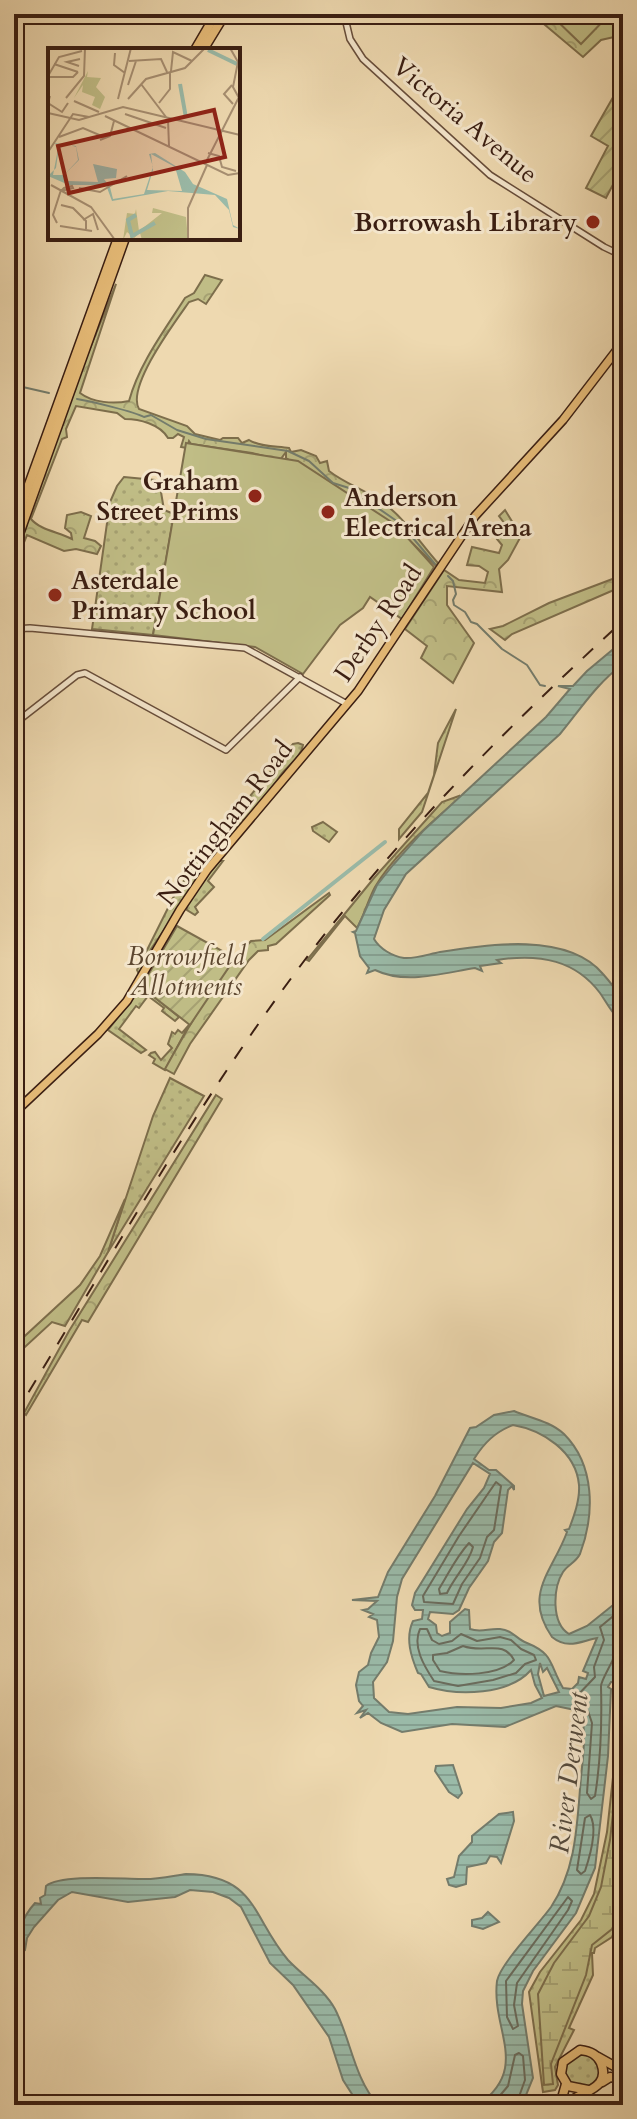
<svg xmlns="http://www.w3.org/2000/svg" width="637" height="2119" font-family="Cardo,serif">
	<defs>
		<pattern id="grass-dots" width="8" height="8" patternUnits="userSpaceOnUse" patternTransform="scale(2)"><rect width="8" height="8" fill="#c0bd86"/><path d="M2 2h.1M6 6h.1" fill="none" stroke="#a6a273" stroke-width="1.8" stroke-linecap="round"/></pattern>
		<pattern id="forest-crowns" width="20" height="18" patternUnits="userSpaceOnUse" patternTransform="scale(2)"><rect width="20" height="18" fill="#c0bd86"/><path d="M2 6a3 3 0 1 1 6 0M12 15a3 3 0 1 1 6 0" fill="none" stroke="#a6a273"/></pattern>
		<pattern id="wetland-marsh" width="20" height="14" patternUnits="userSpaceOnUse" patternTransform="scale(2)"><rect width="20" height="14" fill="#c0bd86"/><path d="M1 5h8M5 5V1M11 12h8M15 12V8" fill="none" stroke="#a6a273"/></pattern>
		<pattern id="garden-furrows" width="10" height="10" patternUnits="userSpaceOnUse" patternTransform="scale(2)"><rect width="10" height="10" fill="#c0bd86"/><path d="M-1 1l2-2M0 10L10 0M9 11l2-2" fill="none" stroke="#a6a273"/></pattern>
		<pattern id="water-rules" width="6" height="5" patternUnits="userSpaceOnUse" patternTransform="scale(2)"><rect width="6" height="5" fill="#9abaa8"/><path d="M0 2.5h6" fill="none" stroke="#859f90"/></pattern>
	</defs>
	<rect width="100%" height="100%" fill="#eed9b0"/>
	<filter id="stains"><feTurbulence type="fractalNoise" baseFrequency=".0025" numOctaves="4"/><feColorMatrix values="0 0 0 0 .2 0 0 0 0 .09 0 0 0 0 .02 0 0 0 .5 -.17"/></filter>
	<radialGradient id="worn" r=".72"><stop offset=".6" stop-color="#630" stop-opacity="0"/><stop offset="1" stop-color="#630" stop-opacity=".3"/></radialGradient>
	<g fill="url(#grass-dots)" stroke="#7d6e4c" stroke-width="2">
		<polygon points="124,477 155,480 160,486 164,510 174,514 153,635 92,629 110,502 117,486"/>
		<polygon points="456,709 422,812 399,839 399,829 428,793 434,775 438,743"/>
		<path d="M298,743l5,2c-2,15 -20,22 -26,36l-60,73 -66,95 -12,25 -2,-4 37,-74 24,-37 95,-115z"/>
		<polygon points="323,822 337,832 329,842 313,831 312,827"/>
		<polygon points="218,861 223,861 208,881 214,887 195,907 198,912 195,915 187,910 186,906"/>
		<polygon points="142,987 179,1017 175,1021 162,1011 164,1008 148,996 139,1008 136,1006 119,1029 146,1050 141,1053 108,1030"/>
		<polygon points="189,1025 165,1070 153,1063 155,1059 149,1055 151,1053 155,1052 161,1060 172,1048 168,1044 172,1032 175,1034 178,1030 182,1033"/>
		<polygon points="170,1078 204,1096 108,1252 153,1116"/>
		<polygon points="622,1695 623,1912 612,1937 595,1948 594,1953 592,1953 593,1975 569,2028 574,2030 555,2067 558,2085 555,2090 543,2092 529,1992 540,1972 581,1920 594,1894 607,1832"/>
		<circle cx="582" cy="2070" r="17"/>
	</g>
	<g fill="url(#forest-crowns)" stroke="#7d6e4c" stroke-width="2">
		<polygon points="532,14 623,14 623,35 601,40 583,57"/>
		<path d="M205,275l17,5 -16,24 -8,-5 -9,3c-14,20 -63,85 -50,107l48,17 8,8 25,6 3,-2h15l4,5 7,-3c11,7 28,6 40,8l2,4 10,-2 15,6 4,7 7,-2 2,10c15,12 36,19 53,31 22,15 38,41 56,61l-2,3 -32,-31 -118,-77v-6l-6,8 -28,-7 -61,-9 -2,-3 -2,7 -6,-1 3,-10 -6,-3 -5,4h-5c-8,-14 -29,-19 -43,-19l-8,-6 -41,-7 -10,23 1,8 -5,2 -31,80c9,11 28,13 41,20l-1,-6 -6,-5 2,-13 14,-3 10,4 -7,22 11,3 6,5 -4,8 -21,-5 -12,2 -37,-16 -13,33v-9l13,-34 -1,-3 41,-117 49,-121 -36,109c13,10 34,11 49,8 10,-37 35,-70 56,-103l9,-5z"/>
		<polygon points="505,510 521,536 508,560 499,569 502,592 447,586 447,605 474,643 453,683 421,658 427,646 405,629 444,570 459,580 485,583 488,572 479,566 467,565 472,547 499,553 502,545 497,539 499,535 506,536 508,528 499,516"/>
		<polygon points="623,575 623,586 512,634 505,640 490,629 503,626 549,603"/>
		<path d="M459,796v3c-28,23 -66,57 -84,88 -7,13 -11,29 -18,41l-12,-12 -36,45 -2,-1 67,-82 68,-76z"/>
		<path d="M329,893l1,2 -54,49 -8,2v4l-10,1 -9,9 -59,84 -16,30 -9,-5c25,-45 50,-90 86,-128l14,-1z"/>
		<polygon points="216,1095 222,1099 88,1322 82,1320 26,1415 24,1413 69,1331"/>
		<polygon points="125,1199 108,1252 65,1326 52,1322 14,1357 14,1346 80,1285 100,1256"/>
	</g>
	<polygon fill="url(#wetland-marsh)" stroke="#7d6e4c" stroke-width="2" points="623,1725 623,1907 612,1929 592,1945 586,1975 551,2064 553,2084 544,2085 538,1994 554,1963 589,1916 601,1887 610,1840"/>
	<g fill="url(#garden-furrows)" stroke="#7d6e4c" stroke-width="2">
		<polygon points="620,85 623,85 623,175 619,173 606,198 586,188 608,146 591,136"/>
		<polygon points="177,926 235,958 190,1025 141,987"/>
	</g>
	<g fill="#c0bd86" stroke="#7d6e4c" stroke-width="2">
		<polygon points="553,14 610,14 581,44 551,15"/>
		<polygon points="186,443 298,461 396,525 434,567 402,619 370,597 363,608 340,625 303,674 255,647 153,635"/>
	</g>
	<g fill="url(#water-rules)" stroke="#747c6c" stroke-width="2" fill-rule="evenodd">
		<path d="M623,641l-1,24c-25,18 -43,46 -62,69l-154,140 -22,36 -10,29c6,10 18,17 30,19 12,1 25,-4 36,-6 48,-8 128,-20 163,22 16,18 20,24 20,49 -10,-7 -16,-20 -23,-30 -24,-32 -59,-40 -103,-33l4,3 -21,3 2,5 -7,-3c-32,5 -69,17 -100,2l-8,3 2,-5 -9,-12 -5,-23 -2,-1 3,-1 21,-46 16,-20 30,-34 123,-114 24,-28 -12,-3h15l14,-15z"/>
		<path d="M514,1411c16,7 36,10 50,23 31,31 31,80 16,120 -4,8 -12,11 -17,18 -10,16 -12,51 6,62l18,-8 36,-29v54l-9,31h-3l-3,5 3,2 -3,67 -13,112 -19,45 -43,58 -10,20 -1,13 11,74 -11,27h-44c53,-37 13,-75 19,-124 3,-17 42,-57 54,-74 26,-39 26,-85 30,-130 2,-20 5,-42 1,-61l-7,-6 -19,-4 -51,21 -53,-3 -50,8 -21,-9 -13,-10 -8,5 6,-8 -9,3 6,-7 -4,-5 -3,-16 3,-13 9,-7 3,-12 8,-16 -2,-17 -8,-3 4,-3 -10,-4 5,-1 9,-8 -25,-1 26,-3 10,-25 47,-76 35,-68 6,-1 18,-12zM513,1425c29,5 63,26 66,60 1,15 -5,31 -10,44l-4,1 2,2c-14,39 -45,62 -15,105 16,13 29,4 45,1l-14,33 5,2 -2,6 -7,-2 -1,6 -6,6 -9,-1c-14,-24 -9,-34 -36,-45 -11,-4 -14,-13 -27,-14 -11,-1 -19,4 -30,0l-1,-19 -4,-1 -15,13v11l-8,3 -5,-3 -1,-8 -8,-6 2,-7 23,2 6,-4 10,-22 19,-27 6,-19 8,-9 6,-43 4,-4 2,4v-4l-18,-16h-7l-15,-11c10,-16 21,-27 39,-34zM473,1463l17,11 -6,14 -17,21 -52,84 -3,12 3,5h8l-1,9 -9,2c-8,17 -2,36 5,52l3,1 8,13c30,9 80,8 102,-17l4,15 7,13 -11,5 -30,5 -44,-1 -49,7 -19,-2 -15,-14 -1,-16 14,-20 6,-21 4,-44 5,-18zM540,1663l3,9 4,-4 12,24 -15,4 -6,-22z"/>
		<polygon points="453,1765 462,1793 458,1798 449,1792 435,1771 436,1766"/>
		<polygon points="513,1812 514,1821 501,1863 497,1857 490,1856 486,1863 467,1867 466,1884 456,1887 449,1885 447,1879 454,1877 459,1856 472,1842 472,1836 499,1814"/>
		<path d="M186,1874c71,1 66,44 102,86 15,16 36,29 47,49 16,31 19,69 43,96h-19l-16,-25 -14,-43 -36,-52 -23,-22 -29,-56 -12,-9 -16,-6 -23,-2 -15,7 -47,5 -56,-10 -14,8 -24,27 -7,11 -2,12 -11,11c0,-20 7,-43 21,-58l6,1 -1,-6 5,-3 1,-9c15,-12 74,-7 95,-7 14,1 31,-3 45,-5z"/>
		<polygon points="488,1912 499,1922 483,1929 472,1926 472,1920 482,1918"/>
		<polygon points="14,2068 19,2071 24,2105 14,2105"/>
	</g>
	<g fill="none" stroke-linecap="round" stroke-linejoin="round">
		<g stroke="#6a6c5d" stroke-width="2">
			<polygon points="496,1482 501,1486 494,1530 487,1537 480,1558 462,1584 453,1604 424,1602 423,1596 459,1536"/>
			<path d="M469,1543l4,4c-4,16 -18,29 -26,46l-7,1 -1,-5c10,-16 17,-32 30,-46z"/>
			<path d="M623,1608l-23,19 4,13 -10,27 1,10 -20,21 13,13 4,12 -5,70 4,6 4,-3c6,-37 7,-73 6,-109 -1,-5 10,-22 12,-28l10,-4"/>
			<path d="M420,1629h7l5,11 7,4 13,-3 9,-7 16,7 23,-4 11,3 10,9 13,6 2,5 -11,4 -9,9 -23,7 -35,6 -24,-5c-10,-15 -22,-35 -14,-52z"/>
			<path d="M463,1646c22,8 40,-7 51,14 -15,16 -54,16 -74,11l-7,-11v-5l14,-2z"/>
			<path d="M590,1815c8,13 0,41 -5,56l-4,3 -4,-4 8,-52z"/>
			<polygon points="568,1897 572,1901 568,1910 517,1983 514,2005 518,2026 513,2029 507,2017 506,1981"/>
			<polyline points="492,2105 508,2086 515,2055 519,2053 523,2056 525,2080 516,2105"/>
		</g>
		<g stroke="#747c6c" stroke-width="2">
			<polyline points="14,385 49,393"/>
			<path d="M77,399c13,2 58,13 67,18l7,-2 26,15 29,9 82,12 21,10 24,22 16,5 52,36 34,40"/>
			<polyline points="448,576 453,581 456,594 453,600 454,605 465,612 471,622 477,624 502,649 527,665 540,685 545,686"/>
		</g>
		<polyline stroke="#9abaa8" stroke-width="4" points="263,939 385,842"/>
		<defs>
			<g id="tertiary">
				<polyline points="311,14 328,20 344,18"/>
				<polyline points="344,14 350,39 363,59 490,175 604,247 623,256"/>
				<polyline points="14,629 30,628 245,648 347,704"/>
				<polyline points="14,724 77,675 85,673 226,750 300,677"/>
			</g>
			<polyline id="primary" points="14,1113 98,1034 127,1001 180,910 207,870 358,691 475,516 563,420 623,342"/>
			<g id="trunk">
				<polyline points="195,50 216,14"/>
				<polyline points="203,50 225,14"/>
				<polyline points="14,526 118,238"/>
				<polyline points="14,548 125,238"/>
				<polyline points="598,2057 623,2071"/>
				<polyline points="602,2082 610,2077 623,2079"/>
				<polyline points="560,2105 566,2084"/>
				<path d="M566,2105c13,-14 46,-15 35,-42 -4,-9 -11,-12 -21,-13l-17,12 -2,12 7,12 20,4"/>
			</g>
		</defs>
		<use href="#tertiary" stroke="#674d3a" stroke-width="8"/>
		<use href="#primary" stroke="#3a1e12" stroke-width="10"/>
		<use href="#trunk" stroke="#3a1e12" stroke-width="11"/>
		<use href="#tertiary" stroke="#f4e6cc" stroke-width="5"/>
		<use href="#primary" stroke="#e7bc78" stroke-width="7"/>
		<use href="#trunk" stroke="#e7bc78" stroke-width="8"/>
		<path stroke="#3a1e12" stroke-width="2" stroke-dasharray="14 14" stroke-linecap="butt" d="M14,1416c94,-153 182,-312 290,-455 94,-124 204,-235 319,-340"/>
	</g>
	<g fill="#8f2418" stroke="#f4e6cc" stroke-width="3">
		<circle cx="593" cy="222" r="8"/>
		<circle cx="255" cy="496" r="8"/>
		<circle cx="328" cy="512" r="8"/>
		<circle cx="55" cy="595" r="8"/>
	</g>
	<g text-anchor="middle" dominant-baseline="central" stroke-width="6" stroke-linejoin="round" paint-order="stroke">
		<g font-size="26" fill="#3a1e12" stroke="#f4e6cc">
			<text transform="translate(465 120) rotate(40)">Victoria Avenue</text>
			<text transform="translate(378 623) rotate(-56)">Derby Road</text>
			<text transform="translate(225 823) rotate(-52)">Nottingham Road</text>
		</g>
		<g font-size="26" font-weight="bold" fill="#3a1e12" stroke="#f4e6cc" text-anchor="end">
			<text x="577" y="222">Borrowash Library</text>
			<text x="239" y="481">Graham<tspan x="239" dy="30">Street Prims</tspan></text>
			<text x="344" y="497" text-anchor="start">Anderson<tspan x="344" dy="30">Electrical Arena</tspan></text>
			<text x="71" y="580" text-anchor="start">Asterdale<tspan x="71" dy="30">Primary School</tspan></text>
		</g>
		<g font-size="26" font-style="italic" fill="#5c462f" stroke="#f4e6cc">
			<text x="186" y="956">Borrowfield<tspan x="186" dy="30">Allotments</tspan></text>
		</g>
		<g font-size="28" font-style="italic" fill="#574d3f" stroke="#f4e6cc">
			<text transform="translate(569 1773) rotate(-83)">River Derwent</text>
		</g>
	</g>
	<g transform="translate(48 48)">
		<rect width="192" height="192" fill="#eed9b0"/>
		<path d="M40,23l-1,6 14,1 -5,9 9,10 -5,12 -8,-4 3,-8 -13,-5 1,-7 -9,13zM105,160l33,9 2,23h-46l-2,-7 -6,5 -7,-6 -4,8 4,-27 8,1 1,-5 3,22 23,-18h-10z" fill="#c0bd86"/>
		<path d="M6,95l22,3 3,14 -14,14 3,7 30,1 -5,-18 24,5 -1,9 -12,1 6,8 3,12 31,-5 9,-27 -4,-13 6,-1 30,19 8,12 34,15 6,26 7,4 -7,-2 -4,-17 -14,-15 -47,-4 -56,10 -6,-16h-37l-21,-9 8,-8 3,-22zM19,96l9,3 2,13 -14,15h-11l5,-26zM103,106l24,13 7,24 -35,-1 6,-20z" fill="#9abaa8" fill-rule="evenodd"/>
		<path fill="none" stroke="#9abaa8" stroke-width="4" d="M160,2l29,14M132,36l6,34M88,167l-8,5 4,16 23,-13"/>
		<path fill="none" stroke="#a68e71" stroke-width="2" d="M182,0l8,14 -5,25 6,11M67,5l-1,12 11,8M81,13l32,-2 6,13M6,16l24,8M31,18l-12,-4 13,-3M123,23l2,-19 19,9M0,28l11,-19 23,-6M0,29h25l5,-5M93,36l25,33M80,37l8,-24M184,37l-8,9 9,10M2,48l-2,7 14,9 6,-9M18,50l18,-22 1,-28M70,51l13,-51M80,51l18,-20 39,-11 20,-20M26,53l25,11M111,55l11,-14v-16M0,65l31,7 44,-13 117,28M77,66l41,14M57,68l123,59 12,-2M120,72l1,26M11,89l24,-9 21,9M52,92l10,-4 4,-15M0,104l25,-38 16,3M160,105l11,3 3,11 14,4M157,116l34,-67M3,137l40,22 24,33M31,140l21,4 27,-16M13,157l12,3 13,13v8M35,172l10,-6 5,16M9,175l-4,-8 7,-22 1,-3h1l2,-2 8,-2 1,2 -12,3M12,178l32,5M140,192v-32l19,-43"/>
		<path fill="#8f2418" fill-opacity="0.15" stroke="#8f2418" stroke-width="4" d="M166,62l11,47 -156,36 -11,-47z"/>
		<rect width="192" height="192" fill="none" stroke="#3a1e12" stroke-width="4"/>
	</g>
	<rect width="637" height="2119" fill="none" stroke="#eed9b0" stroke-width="48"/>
	<rect x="16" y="16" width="605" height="2087" fill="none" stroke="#3a1e12" stroke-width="4"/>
	<rect x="24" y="24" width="589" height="2071" fill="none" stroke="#3a1e12" stroke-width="2"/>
	<rect width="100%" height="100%" filter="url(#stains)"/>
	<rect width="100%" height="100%" fill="url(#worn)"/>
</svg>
